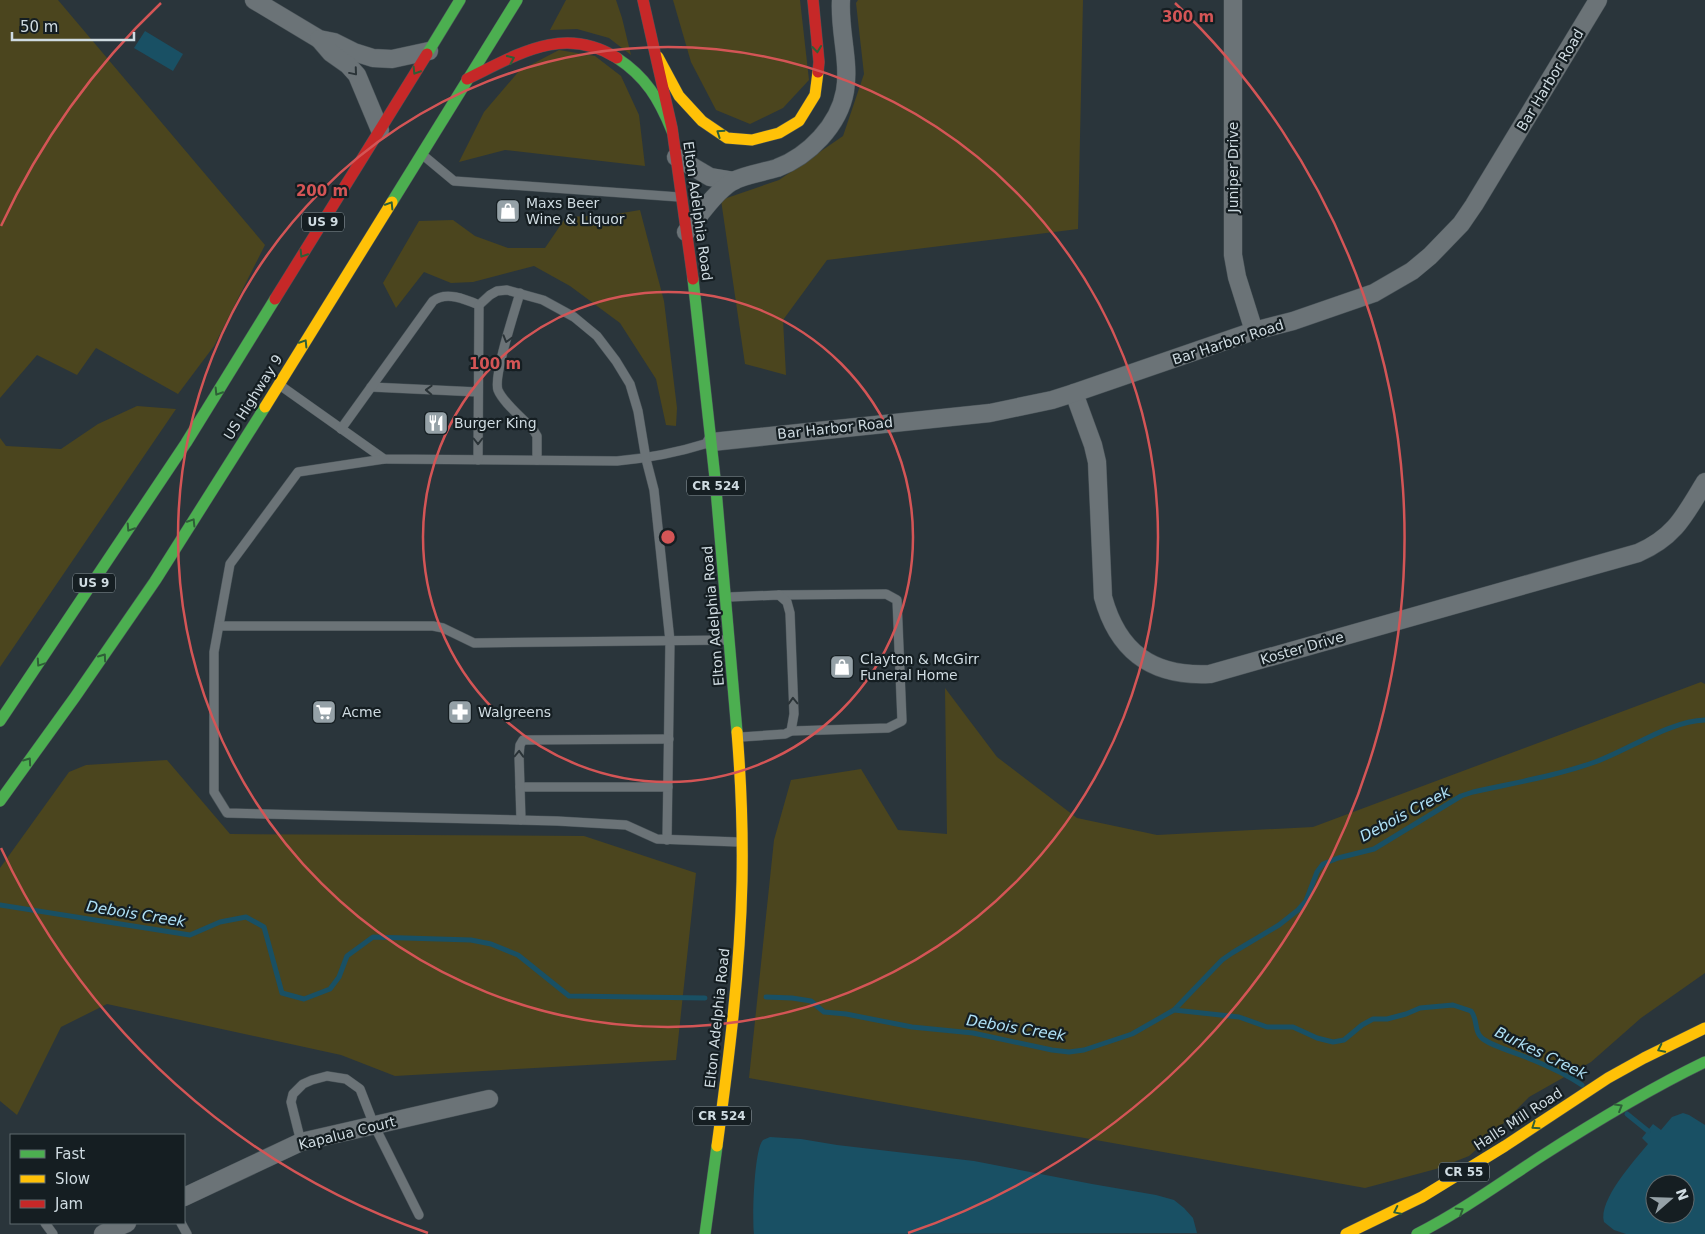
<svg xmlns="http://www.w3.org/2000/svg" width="1705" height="1234" font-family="'DejaVu Sans',sans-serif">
	<rect width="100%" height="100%" fill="#2a353b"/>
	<g fill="#4b451e">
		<polygon points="0,0 58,0 265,245 214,346 178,394 96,348 77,375 37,355 0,398"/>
		<polygon points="566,0 616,0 622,18 631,55 609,38 577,29 550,30"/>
		<polygon points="673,0 800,0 809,80 783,108 750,124 716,110 691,62"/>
		<polygon points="858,0 1083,0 1078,229 827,260 783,320 786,375 745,364 721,200 779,180 843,136 864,74 856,3"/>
		<polygon points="559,50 595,56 621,76 639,115 645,166 505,150 459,162 484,112 519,71"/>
		<polygon points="640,210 664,301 677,408 676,426 666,425 656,379 620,323 570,286 534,266 473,282 451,283 424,272 396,308 383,283 419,221 453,220 475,236 508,248 545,248 566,217 610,215"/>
		<polygon points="137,406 176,409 0,667 0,438 6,446 61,449 98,424"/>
		<polygon points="1701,682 1705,684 1705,973 1641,1018 1591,1062 1529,1097 1487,1140 1469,1156 1436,1169 1365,1188 749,1078 774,840 791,780 861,769 898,830 947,834 945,688 997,757 1077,818 1157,835 1313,827"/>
		<polygon points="167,760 230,834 584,836 696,873 676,1060 395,1076 341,1055 107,1004 61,1027 17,1115 0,1101 0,868 69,772 86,765"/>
	</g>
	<g fill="#195064" fill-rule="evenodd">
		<polygon points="145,31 183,54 173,71 134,48"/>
		<path d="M1683,1113l6,2 16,10v109h-79l-12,-4 -10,-8c-6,-22 31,-62 44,-78l-6,-6 11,-14 8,6 11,-13zM1655,1184h30v30h-30z"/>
		<path d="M770,1137l31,2 36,6 137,16 118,23 64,11 18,5 10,8 9,10 4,15 -443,1c-2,-15 0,-85 9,-94z"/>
	</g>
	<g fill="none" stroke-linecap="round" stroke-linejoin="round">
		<g stroke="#195064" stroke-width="5">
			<polyline points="0,905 190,935 220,922 246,917 264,927 282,993 304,999 330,989 339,977 347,956 373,937 471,940 491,944 518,955 569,996 705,998"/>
			<path d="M766,997l26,1 19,3 13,11 22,2 66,13 61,6 79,17 17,2 15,-2 48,-16 42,-24 48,-50 10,-7 47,-28 19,-15 8,-9 11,-29 6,-8 15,-6 36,-9 87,-53 12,-4c40,-9 83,-16 122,-30 34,-12 74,-41 110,-42"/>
			<path d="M1174,1010l65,7 28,10h26l24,11 16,4 11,-2 18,-15 11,-6h14l19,-5 14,-6 33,-3 18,6c7,9 3,18 9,25 6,9 41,18 53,24 17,7 34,15 49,25"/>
			<polyline points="1627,1114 1648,1131"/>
		</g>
		<defs>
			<g id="lane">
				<polyline points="424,156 454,181 679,197"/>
				<path d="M520,293c-5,17 -27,83 -22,97 5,13 27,30 36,41l3,5v24"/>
				<path d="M281,386l103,73 233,2c34,-3 59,-8 91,-18"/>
				<polyline points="371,387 478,392"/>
				<path d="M341,429l92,-128c13,-10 32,-2 46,4l11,-10 7,-4 10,-1 36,10 31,17 23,19 19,25 14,23 8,27 8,48 8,31 16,151 -3,199"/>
				<polyline points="384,459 298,472 230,564 214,652 214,792 227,813 557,821 626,825 657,839 738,842"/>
				<polyline points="478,460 479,305"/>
				<polyline points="779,595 886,594 897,600 902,721 888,728 791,731"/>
				<polyline points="729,597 779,595 787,602 790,613 794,714 791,731 785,734 741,737"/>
				<polyline points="219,626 433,626 443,628 474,643 727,640"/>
				<polyline points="520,787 668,787"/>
				<polyline points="521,820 519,755 520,745 523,740 669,739"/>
				<polyline points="301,1142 291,1102 293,1094 303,1084 312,1080 327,1076 346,1079 360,1089 374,1125 419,1215"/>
				<polyline points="45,1223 53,1234"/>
				<polyline points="181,1223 187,1234"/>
			</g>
			<g id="street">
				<polyline points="254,0 319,39 334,42 354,52 373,58 392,59 429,51"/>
				<polyline points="1233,0 1233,255 1237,277 1254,331"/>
				<polyline points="319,39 331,53 348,65 357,75 380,130"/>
				<polyline points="676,157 710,177 734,181"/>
				<path d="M686,232c14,-17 28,-39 47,-51 11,-6 31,-9 44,-13 32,-12 62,-43 68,-77 5,-30 -6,-60 -4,-91"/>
				<path d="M1074,393l19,52 4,17 6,135c15,55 49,80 107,77l428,-121c37,-16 47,-38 67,-71"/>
				<polyline points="712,442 990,413 1052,400 1074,393 1254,331 1293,321 1374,293 1412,271 1430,256 1461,224 1474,205 1598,0"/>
				<polyline points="184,1197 301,1142 489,1099"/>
				<polyline points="103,1234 127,1223"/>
			</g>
			<g id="fast">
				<polyline points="427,54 460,0"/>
				<path d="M617,58c29,19 42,41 55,73"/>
				<polyline points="392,202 517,0"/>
				<polyline points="693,279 715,478 737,732"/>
				<polyline points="0,721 186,443 275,299"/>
				<polyline points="0,801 75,697 155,581 265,407"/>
				<polyline points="705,1234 717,1146"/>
				<path d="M1417,1234c43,-22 82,-50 123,-77 53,-34 107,-67 165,-95"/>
			</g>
			<g id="slow">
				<polyline points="658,57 679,96 702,121 727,138 752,140 779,133 799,121 815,95 818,72"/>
				<polyline points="265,407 392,202"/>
				<path d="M717,1146c12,-88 23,-176 25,-265 1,-50 -1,-100 -5,-149"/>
				<polyline points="1346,1234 1422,1197 1505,1146 1608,1078 1644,1058 1705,1028"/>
			</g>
			<g id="jam">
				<polyline points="643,0 672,128 693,279"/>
				<polyline points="813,0 819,62 818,72"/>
				<path d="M467,79c50,-24 96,-55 150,-21"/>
				<polyline points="275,299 427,54"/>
			</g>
		</defs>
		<use href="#lane" stroke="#485257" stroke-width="10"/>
		<use href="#street" stroke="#485257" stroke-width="19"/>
		<use href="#fast" stroke="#485257" stroke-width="12"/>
		<use href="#slow" stroke="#485257" stroke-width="12"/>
		<use href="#jam" stroke="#485257" stroke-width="12"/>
		<use href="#lane" stroke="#6b7377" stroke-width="9"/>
		<use href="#street" stroke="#6b7377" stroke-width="18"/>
		<use href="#fast" stroke="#4caf50" stroke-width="11"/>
		<use href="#slow" stroke="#ffc107" stroke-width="11"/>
		<use href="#jam" stroke="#c62828" stroke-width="11"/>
	</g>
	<defs><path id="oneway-chevron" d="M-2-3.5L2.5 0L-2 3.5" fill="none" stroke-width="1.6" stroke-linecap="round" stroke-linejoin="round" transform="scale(1.25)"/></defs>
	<g stroke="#2e5f37">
		<use href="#oneway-chevron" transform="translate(817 49) rotate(84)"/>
		<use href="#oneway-chevron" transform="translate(511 59) rotate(-24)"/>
		<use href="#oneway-chevron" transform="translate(416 71) rotate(122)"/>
		<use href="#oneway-chevron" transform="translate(720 133) rotate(-146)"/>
		<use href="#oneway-chevron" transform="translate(390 205) rotate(-58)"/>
		<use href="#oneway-chevron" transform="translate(303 254) rotate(122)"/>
		<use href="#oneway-chevron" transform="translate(304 343) rotate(-58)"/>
		<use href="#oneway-chevron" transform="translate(218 392) rotate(122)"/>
		<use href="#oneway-chevron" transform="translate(192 522) rotate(-58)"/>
		<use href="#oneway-chevron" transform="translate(130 528) rotate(123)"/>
		<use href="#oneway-chevron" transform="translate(103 657) rotate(-55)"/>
		<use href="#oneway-chevron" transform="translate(40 663) rotate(124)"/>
		<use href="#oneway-chevron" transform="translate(28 761) rotate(-55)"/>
		<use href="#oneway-chevron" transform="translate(1661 1049) rotate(154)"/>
		<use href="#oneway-chevron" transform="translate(1619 1107) rotate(-31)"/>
		<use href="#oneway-chevron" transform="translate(1535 1126) rotate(146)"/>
		<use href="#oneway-chevron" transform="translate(1397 1211) rotate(154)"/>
		<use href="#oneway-chevron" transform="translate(1460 1211) rotate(-32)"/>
	</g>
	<g stroke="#2a3337">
		<use href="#oneway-chevron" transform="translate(354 72) rotate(50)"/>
		<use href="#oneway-chevron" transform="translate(507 339) rotate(106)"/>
		<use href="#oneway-chevron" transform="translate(429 390) rotate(-178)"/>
		<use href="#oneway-chevron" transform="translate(478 441) rotate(90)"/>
		<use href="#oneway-chevron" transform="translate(793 701) rotate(-92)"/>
		<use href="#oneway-chevron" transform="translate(519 754) rotate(-88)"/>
	</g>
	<g fill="none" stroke="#d45556" stroke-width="2.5">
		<circle cx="668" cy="537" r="245"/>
		<circle cx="668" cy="537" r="490"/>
		<path d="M428 1233A736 736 0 0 1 1 848M1 226A736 736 0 0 1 161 3M1175 3A736 736 0 0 1 908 1233"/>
	</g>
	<defs>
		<symbol id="shop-square" viewBox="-11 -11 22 22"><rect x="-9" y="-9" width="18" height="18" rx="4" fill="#95a1a7" stroke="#151e22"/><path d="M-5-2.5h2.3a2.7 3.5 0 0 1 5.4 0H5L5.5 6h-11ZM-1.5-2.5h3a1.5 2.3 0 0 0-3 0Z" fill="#fff"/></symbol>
		<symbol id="restaurant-square" viewBox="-11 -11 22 22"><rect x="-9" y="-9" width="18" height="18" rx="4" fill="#95a1a7" stroke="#151e22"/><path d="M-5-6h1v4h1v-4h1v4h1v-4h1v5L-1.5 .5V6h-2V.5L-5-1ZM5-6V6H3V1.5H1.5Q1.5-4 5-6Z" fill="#fff"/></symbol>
		<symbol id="supermarket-square" viewBox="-11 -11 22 22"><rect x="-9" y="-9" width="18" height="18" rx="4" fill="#95a1a7" stroke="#151e22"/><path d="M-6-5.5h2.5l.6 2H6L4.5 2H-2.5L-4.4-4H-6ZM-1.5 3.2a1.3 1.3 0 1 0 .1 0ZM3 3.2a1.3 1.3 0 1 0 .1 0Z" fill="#fff"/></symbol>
		<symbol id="pharmacy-square" viewBox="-11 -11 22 22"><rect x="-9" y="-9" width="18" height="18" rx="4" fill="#95a1a7" stroke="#151e22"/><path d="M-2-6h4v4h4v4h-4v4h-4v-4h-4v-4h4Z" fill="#fff"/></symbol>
	</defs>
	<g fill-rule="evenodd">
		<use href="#shop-square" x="494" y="197" width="28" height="28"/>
		<use href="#restaurant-square" x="422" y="409" width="28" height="28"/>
		<use href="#shop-square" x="828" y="653" width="28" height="28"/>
		<use href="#supermarket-square" x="310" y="698" width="28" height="28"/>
		<use href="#pharmacy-square" x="446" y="698" width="28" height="28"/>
	</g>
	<g text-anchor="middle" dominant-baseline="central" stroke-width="4.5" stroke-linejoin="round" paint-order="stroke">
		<g fill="#151e22" stroke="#97a2a8" stroke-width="1">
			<rect x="302" y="212.5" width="42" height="19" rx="4"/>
			<rect x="687" y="476.5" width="58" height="19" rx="4"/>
			<rect x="73" y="573.5" width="42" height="19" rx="4"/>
			<rect x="693" y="1106.5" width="58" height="19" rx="4"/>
			<rect x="1439" y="1162.5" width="50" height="19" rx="4"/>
		</g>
		<g font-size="12" font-weight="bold" fill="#cfdbe1">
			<text x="323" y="222">US 9</text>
			<text x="716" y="486">CR 524</text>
			<text x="94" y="583">US 9</text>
			<text x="722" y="1116">CR 524</text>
			<text x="1464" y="1172">CR 55</text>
		</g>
		<g font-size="14" fill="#cfdbe1" stroke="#151e22">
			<text transform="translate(1550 80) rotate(-59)">Bar Harbor Road</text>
			<text transform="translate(1233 167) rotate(-90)">Juniper Drive</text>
			<text transform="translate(698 211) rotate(82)">Elton Adelphia Road</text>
			<text transform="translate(1228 342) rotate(-18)">Bar Harbor Road</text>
			<text transform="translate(253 397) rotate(-58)">US Highway 9</text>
			<text transform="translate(835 428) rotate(-6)">Bar Harbor Road</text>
			<text transform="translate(713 616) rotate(-95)">Elton Adelphia Road</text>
			<text transform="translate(1302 648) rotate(-16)">Koster Drive</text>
			<text transform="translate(717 1018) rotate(-84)">Elton Adelphia Road</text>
			<text transform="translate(1518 1119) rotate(-33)">Halls Mill Road</text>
			<text transform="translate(347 1133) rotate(-14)">Kapalua Court</text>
		</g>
		<g font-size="14" fill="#cfdbe1" stroke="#151e22" text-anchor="start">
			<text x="526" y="203">Maxs Beer<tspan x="526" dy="16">Wine &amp; Liquor</tspan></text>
			<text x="454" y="423">Burger King</text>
			<text x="860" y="659">Clayton &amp; McGirr<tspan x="860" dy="16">Funeral Home</tspan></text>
			<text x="342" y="712">Acme</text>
			<text x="478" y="712">Walgreens</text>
		</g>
		<g font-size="15" font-style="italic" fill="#afe1f6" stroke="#151e22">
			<text transform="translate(1405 814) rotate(-28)">Debois Creek</text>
			<text transform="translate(136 914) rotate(9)">Debois Creek</text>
			<text transform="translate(1016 1028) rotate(9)">Debois Creek</text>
			<text transform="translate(1541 1053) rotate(26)">Burkes Creek</text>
		</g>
	</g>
	<circle cx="668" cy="537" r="8" fill="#d45556" stroke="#151e22" stroke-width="2.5"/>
	<g font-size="15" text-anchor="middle" font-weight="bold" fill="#d45556" stroke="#151e22" stroke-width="4.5" stroke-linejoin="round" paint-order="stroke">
		<text x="1188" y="22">300 m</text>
		<text x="322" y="196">200 m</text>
		<text x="495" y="369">100 m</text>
	</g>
	<rect x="10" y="1134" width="175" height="90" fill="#151e22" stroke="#5f6a6e"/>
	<rect x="20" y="1150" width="25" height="8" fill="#4caf50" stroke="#5f6a6e"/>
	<text x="55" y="1159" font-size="15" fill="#cfdbe1">Fast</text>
	<rect x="20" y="1175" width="25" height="8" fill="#ffc107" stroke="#5f6a6e"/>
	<text x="55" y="1184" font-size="15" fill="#cfdbe1">Slow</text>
	<rect x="20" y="1200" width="25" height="8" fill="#c62828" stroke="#5f6a6e"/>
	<text x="55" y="1209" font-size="15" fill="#cfdbe1">Jam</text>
	<g transform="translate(1670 1199) rotate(70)"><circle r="24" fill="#151e22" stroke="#5f6a6e"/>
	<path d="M0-4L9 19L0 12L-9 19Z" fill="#95a1a7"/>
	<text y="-8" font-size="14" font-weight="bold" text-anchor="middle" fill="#cfdbe1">N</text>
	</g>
	<path d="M12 32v8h122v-8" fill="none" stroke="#cfdbe1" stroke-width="2.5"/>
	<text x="20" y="32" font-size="15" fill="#cfdbe1" stroke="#151e22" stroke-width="4" paint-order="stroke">50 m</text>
</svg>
